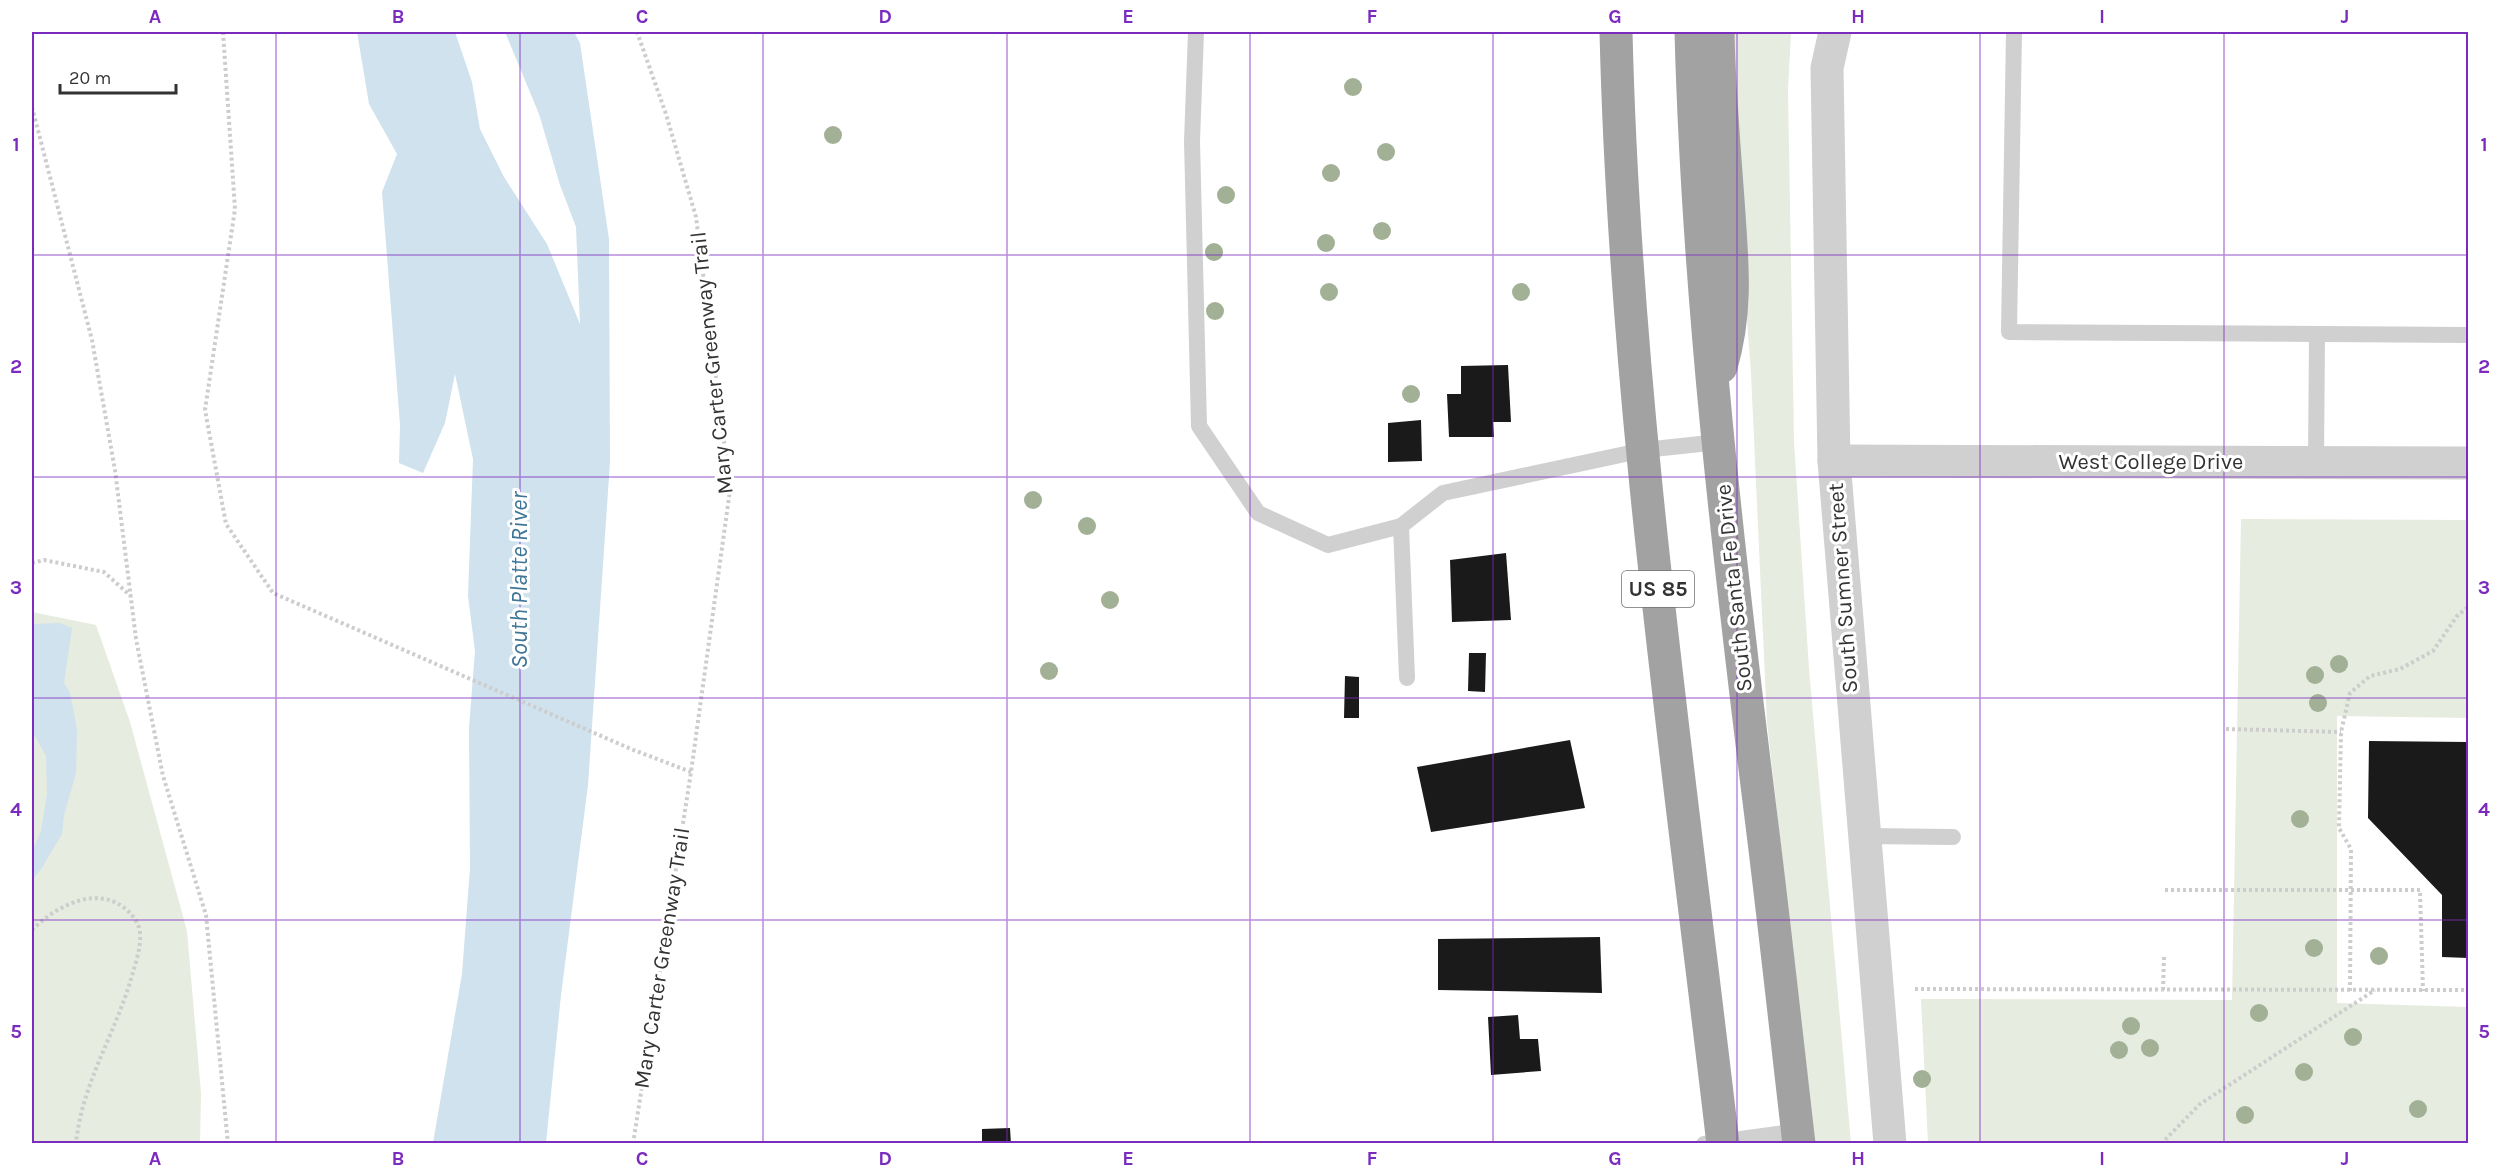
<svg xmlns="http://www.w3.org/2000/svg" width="2500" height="1175" font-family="Karla,sans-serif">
	<rect width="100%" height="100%" fill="#fff"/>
	<g fill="#e6ecdf">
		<polygon points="1729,32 1791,32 1788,89 1794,442 1809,669 1851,1143 1814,1143 1767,722 1751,373 1729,79"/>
		<polygon points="2241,519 2468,520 2468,718 2337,716 2337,1003 2468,1007 2468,1143 1928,1143 1921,999 2232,1000"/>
		<polygon points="32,612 96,625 130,722 187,931 201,1093 200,1143 32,1143"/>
	</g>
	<g fill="#cfe2ee">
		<polygon points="357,32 455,32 472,82 480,129 504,177 547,244 580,324 576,227 560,185 539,114 505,32 574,32 580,43 609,239 610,462 588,785 561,995 546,1143 433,1143 462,974 470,868 469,728 475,651 468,596 473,459 455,374 445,423 423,473 399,463 400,425 382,192 397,154 369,104"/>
		<polygon points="60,623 72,628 64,683 70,693 77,729 76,773 64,815 62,834 41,869 32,880 32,852 41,831 47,793 46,756 32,731 32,624"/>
	</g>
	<g fill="#1a1a1a">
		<polygon points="1508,365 1511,422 1493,422 1494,437 1449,437 1447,394 1461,394 1461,366"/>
		<polygon points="1421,420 1422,461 1388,462 1388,423"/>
		<polygon points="1506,553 1511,620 1452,622 1450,560"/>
		<polygon points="1469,653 1486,653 1485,692 1468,691"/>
		<polygon points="1345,676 1359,677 1359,718 1344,718"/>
		<polygon points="1570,740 1585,808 1431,832 1417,767"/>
		<polygon points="2369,741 2468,742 2468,958 2442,957 2442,895 2368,818"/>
		<polygon points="1600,937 1602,993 1438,990 1438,939"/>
		<polygon points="1518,1015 1520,1039 1538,1039 1541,1071 1491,1075 1488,1017"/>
		<polygon points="1010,1128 1011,1144 982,1144 982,1129"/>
	</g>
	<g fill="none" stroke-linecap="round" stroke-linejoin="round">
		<g stroke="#cdcdcd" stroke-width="4" stroke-dasharray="3 3" stroke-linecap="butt">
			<polyline points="223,32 235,209 205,410 226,524 273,593 631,749 691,772"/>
			<polyline points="32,107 92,340 115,470 136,639 163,776 206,915 228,1144"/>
			<polyline points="32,563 44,560 104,572 131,596"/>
			<polyline points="2226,729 2341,732"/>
			<polyline points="2165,890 2420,890 2423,991"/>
			<path d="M32,930c24,-24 66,-47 96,-19 6,6 12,14 12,23 1,15 -5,31 -9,45 -16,55 -50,107 -55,165"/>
			<polyline points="1915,989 2468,990"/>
			<polyline points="2163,990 2164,957"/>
			<polyline points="2350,991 2351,849 2339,828 2341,732 2350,693 2370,676 2400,669 2433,651 2457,616 2468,607"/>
			<polyline points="633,1144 691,772 730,490 696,217 666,114 637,32"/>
			<polyline points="2161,1144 2200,1104 2375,990"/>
		</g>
		<g stroke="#d0d0d0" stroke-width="16">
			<polyline points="1196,32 1192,141 1199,426 1258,513 1328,545 1401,526"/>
			<polyline points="2014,32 2009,332 2468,335"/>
			<polyline points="2316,462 2317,334"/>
			<polyline points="1407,678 1401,526 1443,493 1644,450 1719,442"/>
			<polyline points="1864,836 1953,837"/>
			<polyline points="1704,1144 1798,1131"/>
		</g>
		<g stroke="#d0d0d0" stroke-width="33">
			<polyline points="1835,32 1827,68 1834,461 1890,1144"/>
			<polyline points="1834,461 2468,463"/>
		</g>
		<g stroke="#a2a2a2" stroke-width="33">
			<path d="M1616,32c9,372 64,742 107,1112"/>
			<path d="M1691,32c7,260 37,519 69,777 14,111 26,223 39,335"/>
			<path d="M1718,32c1,56 6,112 10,168 4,61 10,108 -7,167"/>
		</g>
	</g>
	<g fill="#a2b095">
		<circle cx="1353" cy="87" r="9"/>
		<circle cx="833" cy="135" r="9"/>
		<circle cx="1386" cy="152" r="9"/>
		<circle cx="1331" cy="173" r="9"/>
		<circle cx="1226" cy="195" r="9"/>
		<circle cx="1382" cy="231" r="9"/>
		<circle cx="1326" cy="243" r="9"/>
		<circle cx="1214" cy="252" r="9"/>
		<circle cx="1329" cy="292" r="9"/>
		<circle cx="1521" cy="292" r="9"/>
		<circle cx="1215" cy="311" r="9"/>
		<circle cx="1411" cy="394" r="9"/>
		<circle cx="1033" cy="500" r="9"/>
		<circle cx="1087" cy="526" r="9"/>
		<circle cx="1110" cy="600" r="9"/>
		<circle cx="2339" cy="664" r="9"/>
		<circle cx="1049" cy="671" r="9"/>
		<circle cx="2315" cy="675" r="9"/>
		<circle cx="2318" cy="703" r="9"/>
		<circle cx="2300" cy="819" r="9"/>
		<circle cx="2314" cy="948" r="9"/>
		<circle cx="2379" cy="956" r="9"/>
		<circle cx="2259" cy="1013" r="9"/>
		<circle cx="2131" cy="1026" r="9"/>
		<circle cx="2353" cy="1037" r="9"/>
		<circle cx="2150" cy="1048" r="9"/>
		<circle cx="2119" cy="1050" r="9"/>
		<circle cx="2304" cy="1072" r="9"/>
		<circle cx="1922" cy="1079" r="9"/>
		<circle cx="2418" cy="1109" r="9"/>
		<circle cx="2245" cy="1115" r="9"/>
	</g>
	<path fill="none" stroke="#7b2cbf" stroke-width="1.5" stroke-opacity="0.55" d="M276,32v1112M520,32v1112M763,32v1112M1007,32v1112M1250,32v1112M1493,32v1112M1737,32v1112M1980,32v1112M2224,32v1112M32,255h2436M32,477h2436M32,698h2436M32,920h2436"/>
	<g text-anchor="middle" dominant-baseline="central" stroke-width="6" stroke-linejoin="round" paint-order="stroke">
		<rect fill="#fff" stroke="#707070" stroke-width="1.5" x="1622" y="571" width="72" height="36" rx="4.5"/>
		<g font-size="21" font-weight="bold" fill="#333">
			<text x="1658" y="589">US 85</text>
		</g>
		<g font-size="22" fill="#333" stroke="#fff">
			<text transform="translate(712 363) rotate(-96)">Mary Carter Greenway Trail</text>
			<text x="2151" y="462">West College Drive</text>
			<text transform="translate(1734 588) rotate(-96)">South Santa Fe Drive</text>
			<text transform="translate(1843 588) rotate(-94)">South Sumner Street</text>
			<text transform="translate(662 958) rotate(-81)">Mary Carter Greenway Trail</text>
		</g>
		<g font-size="24" font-style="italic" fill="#3f7597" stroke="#fff">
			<text transform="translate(519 580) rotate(-90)">South Platte River</text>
		</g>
	</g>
	<rect width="2500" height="1175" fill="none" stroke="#ffffff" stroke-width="66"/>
	<path d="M60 84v9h116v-9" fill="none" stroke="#333333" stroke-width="3"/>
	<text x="69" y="84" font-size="18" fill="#333333" stroke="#ffffff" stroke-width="4.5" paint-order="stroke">20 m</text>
	<rect x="33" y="33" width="2434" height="1109" fill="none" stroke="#7b2cbf" stroke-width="2"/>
	<g font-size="20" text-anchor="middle" font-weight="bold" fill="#7b2cbf">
		<text x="155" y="23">A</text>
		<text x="398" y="23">B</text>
		<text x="642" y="23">C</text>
		<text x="885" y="23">D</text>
		<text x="1128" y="23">E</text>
		<text x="1372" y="23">F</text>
		<text x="1615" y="23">G</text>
		<text x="1858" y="23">H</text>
		<text x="2102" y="23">I</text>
		<text x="2345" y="23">J</text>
		<text x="16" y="151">1</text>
		<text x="2484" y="151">1</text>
		<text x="16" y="373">2</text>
		<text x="2484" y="373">2</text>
		<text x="16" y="594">3</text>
		<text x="2484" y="594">3</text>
		<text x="16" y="816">4</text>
		<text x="2484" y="816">4</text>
		<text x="16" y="1038">5</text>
		<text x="2484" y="1038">5</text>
		<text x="155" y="1165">A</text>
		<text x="398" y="1165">B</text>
		<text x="642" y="1165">C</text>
		<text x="885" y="1165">D</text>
		<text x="1128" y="1165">E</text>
		<text x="1372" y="1165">F</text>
		<text x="1615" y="1165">G</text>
		<text x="1858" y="1165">H</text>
		<text x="2102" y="1165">I</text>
		<text x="2345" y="1165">J</text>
	</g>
</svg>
